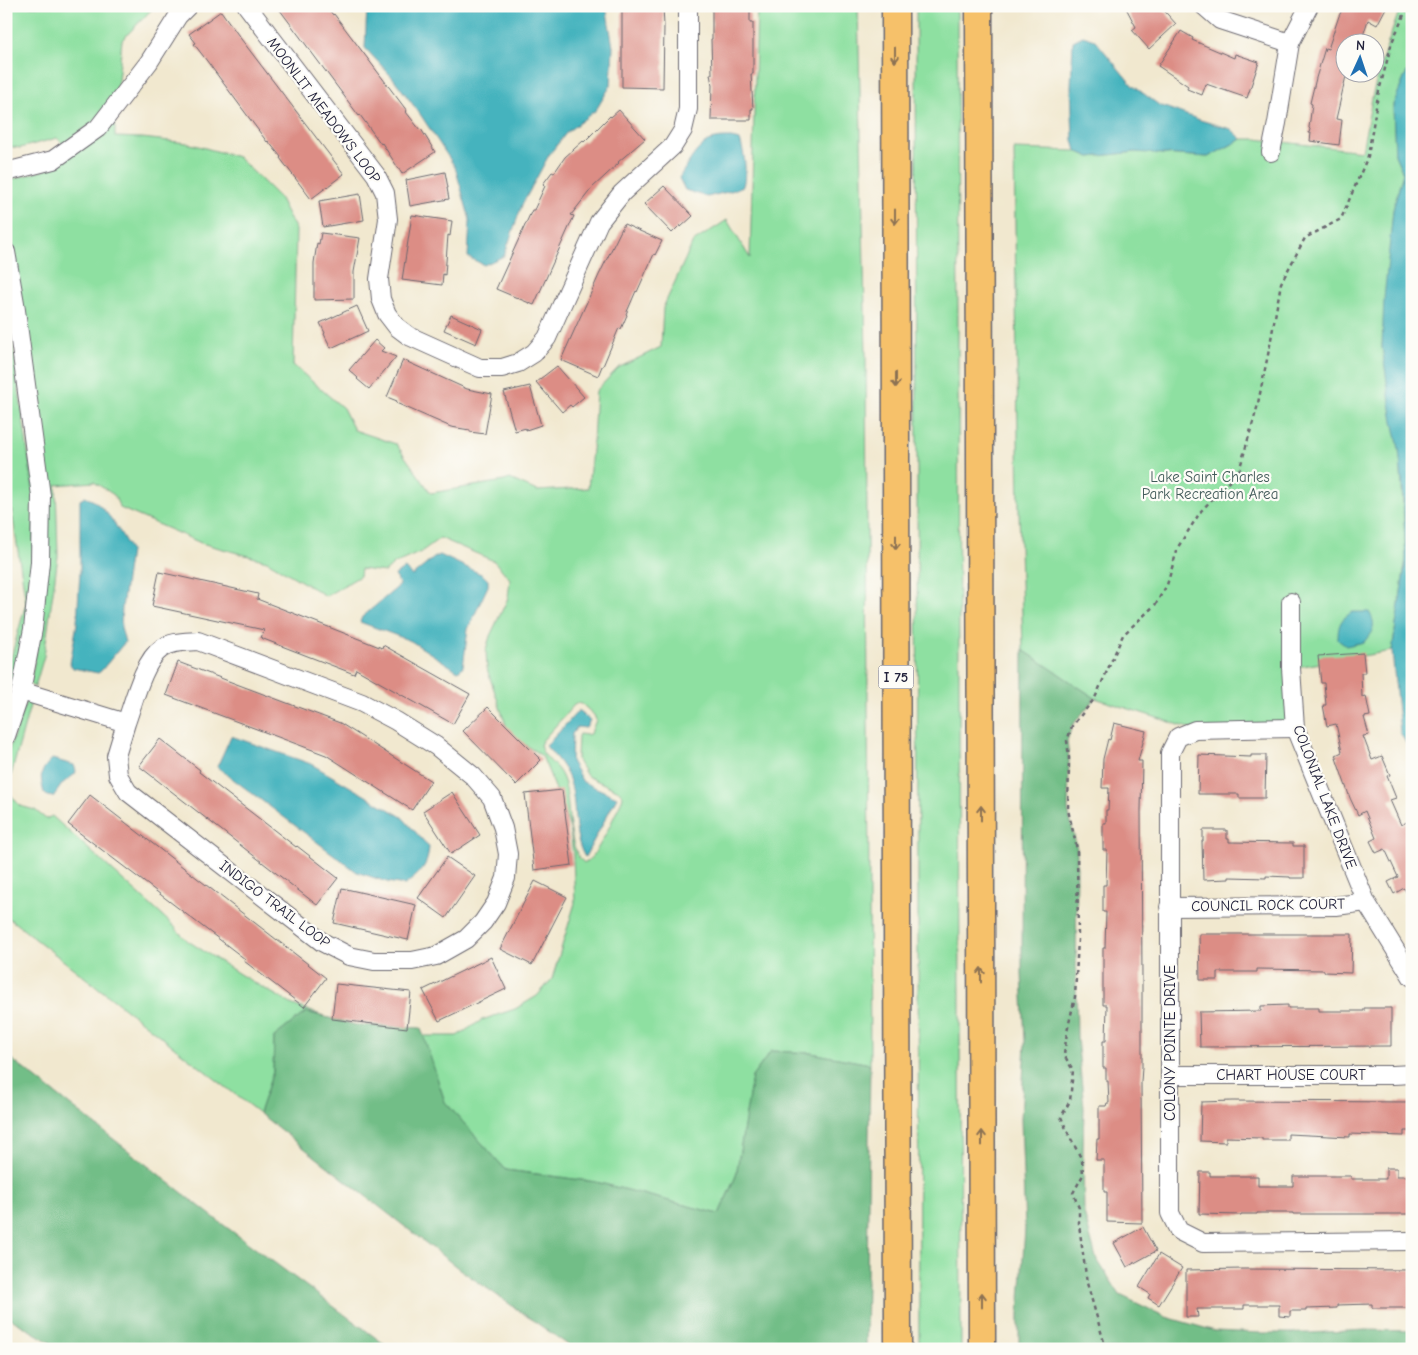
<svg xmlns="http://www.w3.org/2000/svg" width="1418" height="1355" font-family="'Comic Neue',sans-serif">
	<rect width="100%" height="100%" fill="#fdfcf7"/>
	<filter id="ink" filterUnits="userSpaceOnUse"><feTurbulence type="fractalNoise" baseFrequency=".02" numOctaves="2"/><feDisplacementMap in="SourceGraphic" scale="10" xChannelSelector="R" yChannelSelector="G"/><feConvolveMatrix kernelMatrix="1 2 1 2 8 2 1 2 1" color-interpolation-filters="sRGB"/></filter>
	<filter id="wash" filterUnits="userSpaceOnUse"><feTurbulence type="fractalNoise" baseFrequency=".0096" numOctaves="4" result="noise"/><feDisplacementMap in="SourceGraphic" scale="20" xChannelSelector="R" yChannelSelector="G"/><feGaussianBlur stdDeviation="1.12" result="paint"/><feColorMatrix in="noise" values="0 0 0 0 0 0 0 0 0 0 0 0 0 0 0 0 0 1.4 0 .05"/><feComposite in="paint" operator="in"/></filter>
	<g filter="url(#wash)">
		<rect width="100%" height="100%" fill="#f1e8cf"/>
		<g fill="#8ee0a1" stroke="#58816e" fill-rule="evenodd">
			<polygon points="6,6 155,6 122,40 117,92 94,122 63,144 57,138 20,148 6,146"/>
			<path d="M757,6h101l8,348 4,710 -59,-11 -40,-2 -19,26 -16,99 -17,38 -123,-32 -90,-12 -61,-68 -22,-66h34l25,-16 33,-11 22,-13 15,-17 23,-76 -2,-47 -3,-27 -13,-37 -15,-36 -33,-22 -22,-65 -1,-19 4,-14 18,-38 2,-19 -16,-18 -54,-23 -19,14 -27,12 -9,8 -24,-3 -1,7 -34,20 -59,-35 -66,-18 -81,-35 -6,-13 -20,-13 -38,3 2,71 -14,100 -9,31 -5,-2 10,-56 -19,-328 -15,-92v-28l49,-14 60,-49v19l27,1 45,5 51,14 41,40 17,33 -3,135 50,43 11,22 42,14 35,49 73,-12 6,-2 27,12 51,-3 5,-47 3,-50 22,-23 43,-21 2,-39 30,-66 34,-22 23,38zM578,703l4,1 12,11 2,5 -5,13 -4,2 -8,-1 -1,2 -1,23 10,17 32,15 4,5 -1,4c-7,14 -25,57 -37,63 -16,-7 -16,-57 -19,-74 -1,-6 -4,-14 -7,-18 -6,-9 -17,-15 -19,-26l2,-4 32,-36z"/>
			<polygon points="916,6 957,6 961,1349 919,1349"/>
			<polygon points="1401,6 1412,6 1412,62 1405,76 1393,105 1395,155 1403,173 1393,210 1382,347 1400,455 1406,559 1392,651 1291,668 1295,728 1195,730 1095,698 1023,650 1019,510 1014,149 1076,151 1090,157 1135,152 1208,157 1242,139 1256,139 1362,151 1373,93 1385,51"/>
			<polygon points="6,296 34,497 33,562 26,627 15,689 6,714 6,676 26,603 6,473"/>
			<polygon points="26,701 31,702 7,790 20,806 35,810 46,819 52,816 176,928 176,929 188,941 241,975 293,1005 324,1016 306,1012 274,1037 273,1072 259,1113 6,916 6,758"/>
		</g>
		<g fill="#72be87" stroke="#4a7061">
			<polygon points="1023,650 1095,698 1072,726 1067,741 1069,758 1068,810 1077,849 1076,982 1077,1038 1084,1107 1083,1152 1084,1213 1096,1258 1120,1295 1166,1317 1215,1331 1262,1333 1310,1333 1366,1330 1412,1331 1412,1349 1019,1349 1019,1314 1025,1229 1021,1119 1025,1042 1022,973"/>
			<polygon points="306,1012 356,1025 421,1028 445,1102 506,1170 596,1182 719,1214 736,1176 752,1077 771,1051 811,1053 870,1064 866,1349 574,1349 458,1268 259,1113 273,1072 274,1037"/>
			<polygon points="6,1055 221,1223 391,1349 61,1349 6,1316"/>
		</g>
		<g fill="#44b3be" stroke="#336a7c">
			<polygon points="368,6 606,6 613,47 611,85 596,110 567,132 549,155 522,205 504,256 484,265 468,257 470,220 455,167 420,114 393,78 365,48 367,7"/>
			<polygon points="1083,36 1095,40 1132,85 1159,105 1200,120 1231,129 1242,139 1208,157 1135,152 1090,157 1076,151 1073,140 1071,86 1073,41"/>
			<polygon points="1412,62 1412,754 1400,732 1392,651 1406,559 1403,492 1399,449 1392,416 1382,347 1384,299 1393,210 1403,173 1395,155 1393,105 1405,76"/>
			<path d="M731,138l9,2c5,15 7,32 3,46l-12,5 -24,6 -22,-7 -6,-12c9,-14 19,-35 36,-39 5,-1 11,-1 16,-1z"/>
			<path d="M85,497c2,1 5,2 7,3 13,6 33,38 38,51l-8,57 -1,20 4,14 -24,29 -3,2 -25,-5 -3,-4 7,-41 3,-51v-72z"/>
			<polygon points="440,555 483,575 488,580 488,586 468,629 463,667 458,671 411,641 360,622 362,617 400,585 395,575 405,568 412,576 435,557"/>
			<path d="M1353,612h16c8,13 4,19 -5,30l-18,4 -8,-6c0,-15 2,-21 15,-28z"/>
			<path d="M579,710l3,4 8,6 -4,8 -9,-1 -5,7 -1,27 12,21 34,15 -32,60c-13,-21 -8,-49 -14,-72 -4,-16 -15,-27 -25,-39z"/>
			<path d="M231,736l80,28 91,53 27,30c-1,20 -9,26 -24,38l-18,-3 -30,-10 -140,-105z"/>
			<path d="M52,759l22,6 2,6 -1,3 -12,9 -10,14 -6,-1 -3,-3c-4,-17 -5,-21 8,-34z"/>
		</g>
		<g id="blocks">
			<g fill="#dc8d85">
				<polygon points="277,6 326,6 333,15 334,14 398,99 407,111 406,112 420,130 421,129 435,152 402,174 382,143 381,144 360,115 359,116"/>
				<polygon points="622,6 663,6 664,26 663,88 622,87"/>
				<polygon points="712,6 750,6 750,23 753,23 753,74 751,74 753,109 751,109 751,120 711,120 712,85 710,74 712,74 711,39 712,39"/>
				<polygon points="1125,6 1160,6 1176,24 1149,49 1132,30 1136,27"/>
				<polygon points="1344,6 1387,6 1377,25 1368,20 1361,42 1346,42 1346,76 1336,119 1342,120 1339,145 1310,141 1311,133 1309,133 1310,129 1309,128 1312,104 1310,103 1316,78 1325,48 1328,49 1339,16"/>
				<polygon points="221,11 241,39 344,174 311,199 280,158 281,157 268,141 267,142 204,57 194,44 196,43 189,34"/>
				<polygon points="1181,31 1193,38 1192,40 1234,58 1235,54 1259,62 1247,98 1206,84 1202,95 1187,89 1188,86 1158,66"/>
				<polygon points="619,110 645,139 618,162 619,163 592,188 571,215 574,216 534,305 496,289 532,210 534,210 545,186 543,184 552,172 554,173 565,157 583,141 584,142 610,116 611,117"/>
				<polygon points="445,172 448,188 447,188 449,199 410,206 406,180"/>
				<polygon points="664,186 693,216 681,227 680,225 672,233 644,204"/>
				<polygon points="360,194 364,220 323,227 319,201"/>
				<polygon points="412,215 452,221 450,236 448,235 445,275 443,274 442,285 402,280"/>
				<polygon points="624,224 662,241 655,255 654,254 637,292 636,291 626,314 627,315 621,329 619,328 603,366 602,366 598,376 561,360 599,275"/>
				<polygon points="321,233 360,238 354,272 354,299 314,300 314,263 317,243 319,244"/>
				<polygon points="357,306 368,331 331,348 324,334 325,333 320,323"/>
				<polygon points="451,315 482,329 476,344 444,330"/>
				<polygon points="375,340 384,348 381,351 396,357 369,389 357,379 358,378 349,370"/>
				<polygon points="403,360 467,389 492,394 485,434 470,432 470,430 451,427 396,403 397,401 387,397"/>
				<polygon points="557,366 584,397 572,407 570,405 562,412 536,382"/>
				<polygon points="530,386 541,425 526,430 526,428 515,431 504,392"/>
				<polygon points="159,572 258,594 257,599 382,648 383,645 470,694 453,724 356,669 354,674 261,638 264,630 152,606"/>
				<polygon points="1363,653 1365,673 1361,673 1362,697 1366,696 1370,716 1364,717 1369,735 1363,736 1372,760 1382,756 1390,775 1387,776 1396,798 1390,800 1401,825 1407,822 1412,831 1412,903 1404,888 1394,894 1388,882 1398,877 1385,849 1376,853 1370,841 1376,838 1365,811 1358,815 1350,798 1336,758 1338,758 1336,755 1342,752 1336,724 1327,726 1323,705 1326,705 1324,683 1321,683 1318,656"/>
				<polygon points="178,662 340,723 431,781 412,810 326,755 166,695"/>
				<polygon points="488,707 541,760 516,785 463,731"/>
				<polygon points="1114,723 1146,731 1138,761 1142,761 1141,810 1142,979 1142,1067 1141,1082 1142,1223 1107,1222 1107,1192 1104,1192 1104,1160 1096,1160 1097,1139 1099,1139 1099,1106 1106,1106 1107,1103 1109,1103 1108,1081 1106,1081 1106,1068 1103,1068 1103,1041 1106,1041 1107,1005 1103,1005 1103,948 1105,948 1106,912 1103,912 1103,885 1106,885 1107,850 1103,850 1103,823 1106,823 1106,810 1108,810 1109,788 1102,788 1103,759 1108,739 1110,740"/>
				<polygon points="160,739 200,770 199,772 296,847 297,846 338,878 317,905 139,766"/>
				<polygon points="1199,755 1251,757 1251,755 1266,755 1265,798 1239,798 1239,794 1198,794"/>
				<polygon points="562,790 572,865 534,870 525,794"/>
				<polygon points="452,792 480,835 451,854 423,811"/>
				<polygon points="90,795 326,978 304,1007 244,961 245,959 68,824"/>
				<polygon points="1203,830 1227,830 1227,839 1229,839 1229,842 1293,843 1293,846 1304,846 1304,878 1290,878 1290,877 1266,876 1266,878 1229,877 1229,879 1203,880 1202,841 1203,841"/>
				<polygon points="447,857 475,876 446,918 418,898"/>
				<polygon points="535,881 567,897 532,965 500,949"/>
				<polygon points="342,888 416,905 408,940 334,923"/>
				<polygon points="1199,934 1352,934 1351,973 1324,972 1324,970 1257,969 1257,972 1218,972 1218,980 1200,980"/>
				<polygon points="491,957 506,989 439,1021 423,990"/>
				<polygon points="336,984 411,992 407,1028 332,1019"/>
				<polygon points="1288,1005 1288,1008 1319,1008 1319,1011 1364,1011 1364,1008 1391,1008 1391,1046 1200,1047 1199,1012 1261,1011 1261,1006"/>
				<polygon points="1232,1101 1412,1102 1412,1131 1404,1131 1404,1136 1350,1134 1350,1137 1288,1134 1288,1140 1262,1140 1262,1138 1226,1137 1226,1142 1200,1141 1201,1102"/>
				<polygon points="1386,1168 1397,1168 1397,1176 1412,1176 1412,1214 1293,1214 1293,1213 1257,1213 1257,1214 1241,1214 1241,1215 1199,1214 1200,1172 1210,1172 1210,1176 1258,1176 1258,1186 1293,1186 1293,1176 1351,1176 1351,1179 1386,1179"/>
				<polygon points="1143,1227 1156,1251 1127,1267 1114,1243"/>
				<polygon points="1159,1254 1182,1268 1159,1305 1148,1298 1150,1294 1139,1287"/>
				<polygon points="1244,1269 1412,1270 1412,1308 1372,1308 1372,1304 1337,1305 1337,1308 1306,1309 1306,1311 1290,1311 1290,1317 1279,1316 1279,1305 1244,1305 1244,1309 1197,1309 1198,1317 1186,1317 1186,1270"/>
			</g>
		</g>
	</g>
	<g filter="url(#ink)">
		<use href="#blocks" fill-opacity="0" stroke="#6a676f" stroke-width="1"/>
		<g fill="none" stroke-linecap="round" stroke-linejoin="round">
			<defs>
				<g id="minor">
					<polyline points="247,6 376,175 385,193 388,219 379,279 381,299 387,314 397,327 409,336 480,368 502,368 518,363 534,353 547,338 599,222 622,193 673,146 683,130 688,109 688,6"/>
					<polyline points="1204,6 1220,20 1290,43"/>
					<polyline points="1271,152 1277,123 1290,43 1309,6"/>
					<polyline points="6,172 53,160 98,128 149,62 178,16 188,6"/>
					<polyline points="6,252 15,303 41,496 40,562 33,629 21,691 6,736"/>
					<polyline points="1291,602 1291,668 1295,728 1366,902 1412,977"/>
					<path d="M21,691l105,32c7,-19 18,-63 35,-74 11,-8 24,-7 37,-8l164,62 34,18 40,25 37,30 19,22 11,30 5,26 -2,24 -10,25 -13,19 -17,17 -30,17 -24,5h-38l-25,-5 -27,-14 -194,-150 -10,-17 -2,-19 10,-33"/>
					<polyline points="1295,728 1195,730 1178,737 1170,753 1170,1213 1179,1231 1203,1243 1412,1241"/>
					<polyline points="1169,907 1336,906 1366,902"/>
					<polyline points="1171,1075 1393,1075 1412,1074"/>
				</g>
				<g id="highway">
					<polyline points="895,6 898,1349"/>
					<polyline points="979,6 982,1349"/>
				</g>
			</defs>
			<use href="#minor" stroke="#6a676f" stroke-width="20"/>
			<use href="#highway" stroke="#6a676f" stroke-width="29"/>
			<polyline stroke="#6a676f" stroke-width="2.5" stroke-dasharray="4 4" stroke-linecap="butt" points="1106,1349 1087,1283 1079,1225 1079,1208 1073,1193 1083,1175 1082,1160 1068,1133 1061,1117 1070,1101 1073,1070 1064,1055 1067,1032 1075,997 1078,939 1077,849 1068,810 1069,758 1067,741 1072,726 1095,698 1123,635 1155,605 1167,585 1178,547 1201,511 1239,471 1257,408 1270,345 1281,283 1305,238 1341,219 1368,156 1378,95 1392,42 1408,6"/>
			<use href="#minor" stroke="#fff" stroke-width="18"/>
			<use href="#highway" stroke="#f6c16b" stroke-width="26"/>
		</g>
		<defs><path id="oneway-shaft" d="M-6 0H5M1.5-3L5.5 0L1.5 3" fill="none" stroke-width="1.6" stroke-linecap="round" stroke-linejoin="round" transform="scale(1.25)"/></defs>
		<g stroke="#8c7253">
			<use href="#oneway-shaft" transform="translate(895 55) rotate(90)"/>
			<use href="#oneway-shaft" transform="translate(895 217) rotate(90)"/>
			<use href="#oneway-shaft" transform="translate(896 380) rotate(90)"/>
			<use href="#oneway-shaft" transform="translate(896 542) rotate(90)"/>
			<use href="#oneway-shaft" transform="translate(981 813) rotate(-90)"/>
			<use href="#oneway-shaft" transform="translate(981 975) rotate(-90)"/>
			<use href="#oneway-shaft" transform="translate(982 1138) rotate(-90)"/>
			<use href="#oneway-shaft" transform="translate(982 1300) rotate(-90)"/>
		</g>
	</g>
	<g text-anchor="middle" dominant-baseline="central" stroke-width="4.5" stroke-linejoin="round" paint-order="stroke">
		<rect fill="#fdfcf7" stroke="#646373" stroke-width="1" x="878.5" y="665.5" width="35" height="23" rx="4"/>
		<g font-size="14" font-weight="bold" fill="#22223b">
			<text x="896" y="677">I 75</text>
		</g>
		<g font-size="15" fill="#22223b" stroke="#fdfcf7">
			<text transform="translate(324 110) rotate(53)">MOONLIT MEADOWS LOOP</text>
			<text transform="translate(1325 797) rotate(69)">COLONIAL LAKE DRIVE</text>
			<text transform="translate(275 904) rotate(37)">INDIGO TRAIL LOOP</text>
			<text transform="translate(1268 905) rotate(-1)">COUNCIL ROCK COURT</text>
			<text transform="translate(1170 1043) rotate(-90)">COLONY POINTE DRIVE</text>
			<text x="1291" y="1075">CHART HOUSE COURT</text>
		</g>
		<g font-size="15" fill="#425b5a" stroke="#fdfcf7">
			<text x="1210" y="477">Lake Saint Charles<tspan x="1210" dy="17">Park Recreation Area</tspan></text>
		</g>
	</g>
	<rect width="1418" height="1355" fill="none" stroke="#fdfcf7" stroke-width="25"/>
	<g transform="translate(1360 58) rotate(3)"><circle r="24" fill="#fdfcf7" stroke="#a5a5ac"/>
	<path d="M0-4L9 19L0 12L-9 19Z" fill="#1f6fb2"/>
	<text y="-8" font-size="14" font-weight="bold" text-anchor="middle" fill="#22223b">N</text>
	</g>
</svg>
